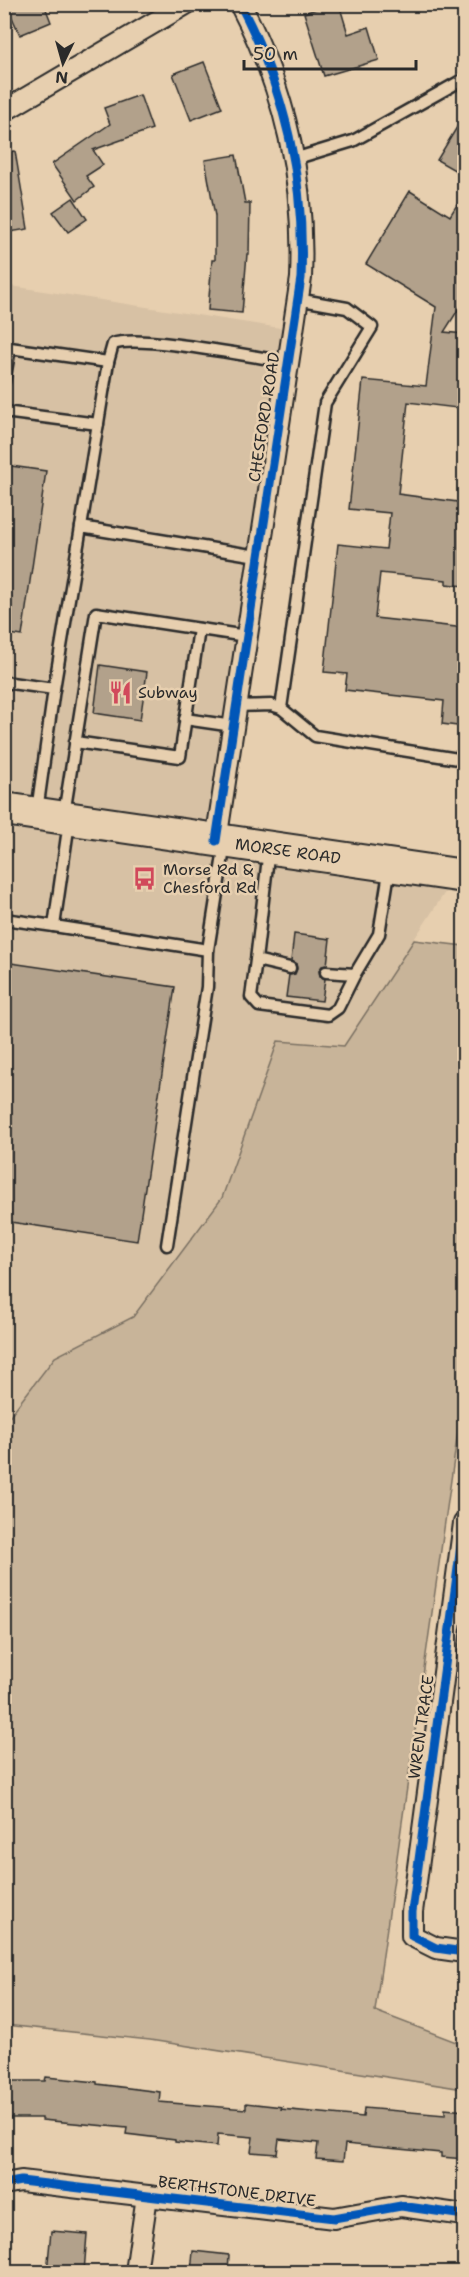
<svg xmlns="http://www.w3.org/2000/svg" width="469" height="2277" font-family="'Shantell Sans',sans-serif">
	<rect width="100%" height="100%" fill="#e7cfaf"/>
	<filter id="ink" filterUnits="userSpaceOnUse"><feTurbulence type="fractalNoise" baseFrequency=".0167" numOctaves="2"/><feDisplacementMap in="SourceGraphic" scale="12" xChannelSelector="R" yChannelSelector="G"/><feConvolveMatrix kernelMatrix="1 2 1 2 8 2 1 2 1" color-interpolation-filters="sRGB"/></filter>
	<g filter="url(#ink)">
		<polygon fill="#d7c1a4" points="5,285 293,330 218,843 455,877 344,1046 278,1041 222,1198 133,1317 55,1357 5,1422"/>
		<polygon fill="#c8b499" stroke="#7a7062" stroke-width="1.5" points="414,940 464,946 464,1389 375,2011 464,2045 464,2089 150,2040 5,2025 5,1422 55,1357 133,1317 222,1198 278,1041 344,1046"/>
		<g fill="#b2a18b" stroke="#2b2b2b" stroke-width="1.5">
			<polygon points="6,4 44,4 51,22 20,35"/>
			<polygon points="331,4 339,4 348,34 369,27 379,60 324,76 304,13"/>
			<polygon points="204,62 222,108 191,120 173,74"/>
			<polygon points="140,95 152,129 93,150 103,165 86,176 94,187 77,200 52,164 110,124 104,108"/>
			<polygon points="465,114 465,176 437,160"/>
			<polygon points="15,151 28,229 10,232 8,218 4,218 4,152"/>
			<polygon points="236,155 245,203 250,203 249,254 247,254 242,313 208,310 212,260 215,260 215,216 205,160"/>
			<polygon points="410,191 450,216 465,192 465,299 444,332 465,334 465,409 408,402 398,494 465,503 465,586 446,584 446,580 380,573 375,618 465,628 465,727 442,724 444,701 345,690 347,674 324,672 338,544 386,549 390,513 349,509 363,380 426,386 436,307 366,264"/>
			<polygon points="73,198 87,219 68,232 53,212"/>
			<polygon points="4,465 46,471 22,636 4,633"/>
			<polygon points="100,665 147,672 140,720 94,713"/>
			<polygon points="294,934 330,939 327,965 322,966 319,971 320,976 325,979 322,1001 286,997 289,975 295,974 297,969 296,963 291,961"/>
			<polygon points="4,962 175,987 137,1241 4,1221"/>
			<polygon points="46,2077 97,2082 97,2084 160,2092 159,2102 246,2109 246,2103 282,2107 281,2109 363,2117 364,2108 445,2115 445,2109 465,2111 465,2159 441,2157 441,2153 345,2144 343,2161 316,2159 318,2143 279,2139 277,2154 251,2152 253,2137 218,2134 217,2146 175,2142 175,2140 126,2134 127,2128 42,2120 42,2118 4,2118 4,2081 45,2081"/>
			<polygon points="51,2231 87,2234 84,2272 47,2272"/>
			<polygon points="193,2251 229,2255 228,2272 191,2272"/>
		</g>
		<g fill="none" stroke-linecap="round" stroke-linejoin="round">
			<defs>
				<g id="lane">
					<polyline points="294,159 353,141 464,79"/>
					<polyline points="4,382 10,348 108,362"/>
					<polyline points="4,412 98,424"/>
					<path d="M81,527l27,-165 5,-18c25,-10 141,13 175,18"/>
					<polyline points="4,682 54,689 37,811"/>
					<polyline points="54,689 81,527 257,556"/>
					<polyline points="235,706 271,705 281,708 315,736 464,760"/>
					<polyline points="281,708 325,403 372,327 347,308 297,299"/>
					<polyline points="185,719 233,726"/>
					<polyline points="75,742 180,757 199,629"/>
					<polyline points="64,814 96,613 246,636"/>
					<polyline points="269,849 256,960 290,968"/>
					<polyline points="4,919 54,926 69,822"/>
					<polyline points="54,926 208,950 225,843"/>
					<polyline points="256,960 251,997 259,1006 328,1015 338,1008 355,974"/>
					<polyline points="326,972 355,974 379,934 390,866"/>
					<polyline points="167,1245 207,987 208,950"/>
				</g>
				<g id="street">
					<polyline points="4,111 186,4"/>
					<path d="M216,841l85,-563c4,-99 -15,-186 -61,-274"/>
					<polyline points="464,1523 412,1912 412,1936 436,1948 464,1952"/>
					<polyline points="4,2184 21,2181 334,2218 401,2206 464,2215"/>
					<polyline points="136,2272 147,2196"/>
				</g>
				<polyline id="primary" points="4,809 464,876"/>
			</defs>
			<use href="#lane" stroke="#2b2b2b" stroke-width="15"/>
			<use href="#street" stroke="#2b2b2b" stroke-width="24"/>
			<use href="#primary" stroke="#2b2b2b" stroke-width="36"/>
			<use href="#lane" stroke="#e7cfaf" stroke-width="10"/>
			<use href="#street" stroke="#e7cfaf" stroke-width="20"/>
			<use href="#primary" stroke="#e7cfaf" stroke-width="32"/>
			<defs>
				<g id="cycleway">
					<path d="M216,841l85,-563c4,-99 -15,-186 -61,-274"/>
					<polyline points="464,1523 412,1912 412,1936 436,1948 464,1952"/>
					<polyline points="4,2184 21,2181 334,2218 401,2206 464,2215"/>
				</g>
			</defs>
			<use href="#cycleway" stroke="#e7cfaf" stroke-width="13"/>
			<use href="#cycleway" stroke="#0057b8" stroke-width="9"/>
		</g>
	</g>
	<defs>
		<symbol id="restaurant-bare" viewBox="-9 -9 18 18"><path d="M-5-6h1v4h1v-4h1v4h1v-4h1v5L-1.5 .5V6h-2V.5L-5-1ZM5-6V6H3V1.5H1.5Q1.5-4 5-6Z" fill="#d1495b" stroke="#e7cfaf" stroke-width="2.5" paint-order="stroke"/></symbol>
		<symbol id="bus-bare" viewBox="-9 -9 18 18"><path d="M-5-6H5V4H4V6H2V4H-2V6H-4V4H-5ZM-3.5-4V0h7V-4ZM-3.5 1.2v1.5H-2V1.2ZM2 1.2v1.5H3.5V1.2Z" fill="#d1495b" stroke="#e7cfaf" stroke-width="2.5" paint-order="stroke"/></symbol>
	</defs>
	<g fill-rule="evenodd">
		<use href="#restaurant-bare" x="104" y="676" width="33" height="33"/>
		<use href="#bus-bare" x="128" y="862" width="33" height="33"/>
	</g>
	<g text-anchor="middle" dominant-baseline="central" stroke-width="5" stroke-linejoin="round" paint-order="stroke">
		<g font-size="16" fill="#2b2b2b" stroke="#e7cfaf">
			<text transform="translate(264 417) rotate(-81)">CHESFORD ROAD</text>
			<text transform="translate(288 851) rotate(8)">MORSE ROAD</text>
			<text transform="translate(421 1727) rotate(-82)">WREN TRACE</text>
			<text transform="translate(237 2191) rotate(7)">BERTHSTONE DRIVE</text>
		</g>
		<g font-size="16" fill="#2b2b2b" stroke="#e7cfaf" text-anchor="start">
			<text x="138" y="692">Subway</text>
			<text x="163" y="869">Morse Rd &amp;<tspan x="163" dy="18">Chesford Rd</tspan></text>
		</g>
	</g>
	<rect width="469" height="2277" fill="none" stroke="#e7cfaf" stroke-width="24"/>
	<rect x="12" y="12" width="445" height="2253" fill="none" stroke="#2b2b2b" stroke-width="2" filter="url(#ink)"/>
	<g transform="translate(63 63) rotate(185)" stroke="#e7cfaf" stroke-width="4.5" paint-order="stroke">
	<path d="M0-4.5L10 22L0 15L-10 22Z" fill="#2b2b2b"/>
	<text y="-9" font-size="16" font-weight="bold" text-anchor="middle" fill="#2b2b2b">N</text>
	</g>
	<path d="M244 60v9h172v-9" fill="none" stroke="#2b2b2b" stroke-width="3"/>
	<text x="253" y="60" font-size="18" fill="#2b2b2b" stroke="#e7cfaf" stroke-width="4.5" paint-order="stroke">50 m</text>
</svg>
